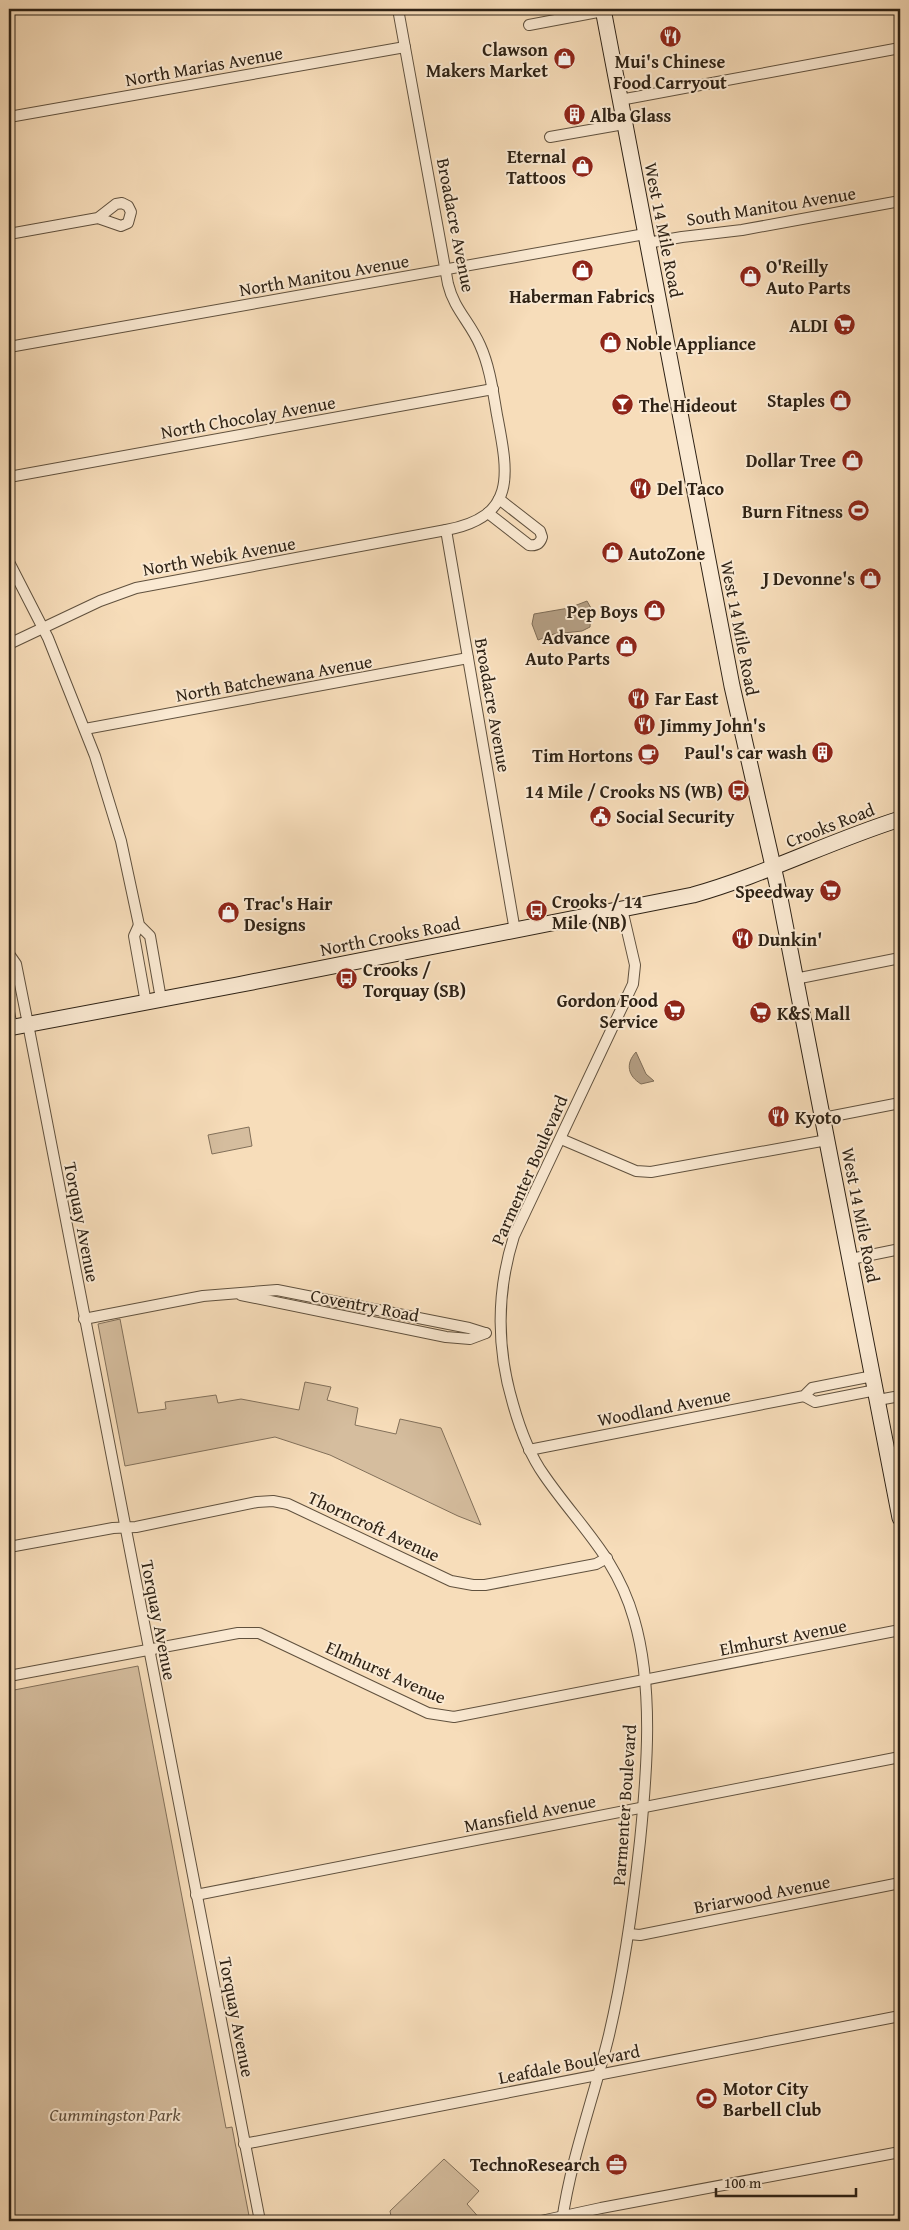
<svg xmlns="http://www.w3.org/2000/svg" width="909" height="2230" font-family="'Gentium Book Plus',serif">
	<rect width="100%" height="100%" fill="#f7ddba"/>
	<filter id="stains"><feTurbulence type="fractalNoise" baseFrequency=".004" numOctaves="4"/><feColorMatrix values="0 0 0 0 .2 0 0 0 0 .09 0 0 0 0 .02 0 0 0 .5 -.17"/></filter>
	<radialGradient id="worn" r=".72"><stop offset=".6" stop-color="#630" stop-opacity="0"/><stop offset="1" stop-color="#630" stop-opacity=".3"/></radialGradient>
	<g fill="#d5bd9e" stroke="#82705a">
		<polygon points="249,1127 252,1146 212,1154 208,1135"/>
		<polygon points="120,1319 138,1413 166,1409 165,1402 216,1395 218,1403 241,1399 299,1410 305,1382 331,1387 327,1400 358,1408 355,1425 396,1434 400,1419 441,1428 481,1525 458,1516 330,1455 275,1437 125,1466 98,1324"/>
		<polygon points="138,1666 226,2128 232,2127 250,2221 9,2221 9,1691"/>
		<polygon points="444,2159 479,2191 467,2204 482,2221 392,2221 390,2211"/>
	</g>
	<g fill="#b39d82" stroke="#7e6c56">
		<polygon points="587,601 591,608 590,627 582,631 554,634 538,640 532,624 534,614 569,608"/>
		<path d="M636,1052l10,22 8,7 -13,3c-13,-8 -16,-20 -5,-32z"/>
	</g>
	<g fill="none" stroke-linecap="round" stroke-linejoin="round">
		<defs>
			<g id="street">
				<path d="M398,9l50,275c6,25 22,38 32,61 10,22 13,47 17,70 11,58 21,102 -51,115l69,401"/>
				<polyline points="529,25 603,11"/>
				<polyline points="620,100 900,48"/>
				<polyline points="9,117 405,47"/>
				<polyline points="550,137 624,124"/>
				<polyline points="9,234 98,218 116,204 122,203 128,206 131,212 128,223 121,226 98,218"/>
				<polyline points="647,243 682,237 742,230 900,201"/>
				<polyline points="9,347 645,234"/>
				<polyline points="9,477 493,389"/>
				<path d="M488,513l41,32c7,1 11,-1 13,-8l-2,-6 -41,-32"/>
				<polyline points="9,562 48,638 95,756 121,841 139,925 150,936 161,999"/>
				<polyline points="9,644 100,601 136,588 446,530"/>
				<polyline points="85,729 468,658"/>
				<polyline points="139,925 134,936 146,1003"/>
				<polyline points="9,954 16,964 28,1024 260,2221"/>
				<polyline points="795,979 900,958"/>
				<polyline points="9,1012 12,1027"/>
				<polyline points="823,1118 900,1103"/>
				<polyline points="561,1139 636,1171 651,1172 827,1140"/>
				<polyline points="851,1259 900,1249"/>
				<polyline points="241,1295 446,1337 470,1339 486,1333"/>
				<polyline points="84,1319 203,1296 277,1290 469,1328 485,1333"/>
				<polyline points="804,1396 815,1402 876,1390"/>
				<polyline points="878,1400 900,1396"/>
				<polyline points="529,1450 804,1396 812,1388 873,1376"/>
				<polyline points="9,1547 113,1528 136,1527 257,1502 273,1501 288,1504 451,1581 473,1585 485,1585 596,1564 607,1558"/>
				<polyline points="9,1676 238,1633 259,1633 428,1713 454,1717 900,1630"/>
				<polyline points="196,1895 900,1757"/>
				<polyline points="629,1934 640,1935 900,1883"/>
				<polyline points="244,2144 900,2016"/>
				<polyline points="541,2221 601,2208 900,2152"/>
				<path d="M562,2221c9,-63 32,-124 47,-186 15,-64 24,-129 31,-194 7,-69 14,-154 -6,-222 -18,-63 -55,-93 -90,-144 -15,-21 -24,-46 -31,-71 -17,-57 -17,-111 1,-168l119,-252 2,-19 -13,-56"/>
			</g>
			<g id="secondary">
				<polyline points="603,9 732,686 778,888 900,1518"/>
				<path d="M9,1028l228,-43 456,-90c71,-20 137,-54 207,-76"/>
			</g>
		</defs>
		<use href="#street" stroke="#60513e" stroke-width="12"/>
		<use href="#secondary" stroke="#2e2215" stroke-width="17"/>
		<use href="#street" stroke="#fae9d2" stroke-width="10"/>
		<use href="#secondary" stroke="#fae9d2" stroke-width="15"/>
	</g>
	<defs>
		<symbol id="restaurant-disc" viewBox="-11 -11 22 22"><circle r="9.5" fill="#8f2418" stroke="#fae9d2"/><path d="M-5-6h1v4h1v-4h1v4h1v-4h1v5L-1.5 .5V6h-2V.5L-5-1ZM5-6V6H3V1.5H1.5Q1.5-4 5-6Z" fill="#fff"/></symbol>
		<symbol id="shop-disc" viewBox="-11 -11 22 22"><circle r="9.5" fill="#8f2418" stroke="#fae9d2"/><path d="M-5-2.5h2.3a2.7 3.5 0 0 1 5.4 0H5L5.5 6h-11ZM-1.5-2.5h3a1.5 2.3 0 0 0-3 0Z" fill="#fff"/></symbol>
		<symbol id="building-disc" viewBox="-11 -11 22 22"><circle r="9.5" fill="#8f2418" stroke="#fae9d2"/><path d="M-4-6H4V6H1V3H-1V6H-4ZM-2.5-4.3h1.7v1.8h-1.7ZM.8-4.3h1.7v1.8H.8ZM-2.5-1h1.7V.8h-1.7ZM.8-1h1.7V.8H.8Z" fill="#fff"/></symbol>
		<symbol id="supermarket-disc" viewBox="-11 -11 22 22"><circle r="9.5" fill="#8f2418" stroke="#fae9d2"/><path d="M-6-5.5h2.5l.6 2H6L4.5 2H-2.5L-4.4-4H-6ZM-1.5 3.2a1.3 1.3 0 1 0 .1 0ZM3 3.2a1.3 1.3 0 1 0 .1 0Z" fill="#fff"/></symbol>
		<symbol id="bar-disc" viewBox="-11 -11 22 22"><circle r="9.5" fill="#8f2418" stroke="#fae9d2"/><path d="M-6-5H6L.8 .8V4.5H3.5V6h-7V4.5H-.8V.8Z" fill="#fff"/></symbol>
		<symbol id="stadium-disc" viewBox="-11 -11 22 22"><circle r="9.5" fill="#8f2418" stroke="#fae9d2"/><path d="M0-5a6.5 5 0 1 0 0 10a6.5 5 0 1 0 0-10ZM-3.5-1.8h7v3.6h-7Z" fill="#fff"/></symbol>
		<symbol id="cafe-disc" viewBox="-11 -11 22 22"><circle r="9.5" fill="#8f2418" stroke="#fae9d2"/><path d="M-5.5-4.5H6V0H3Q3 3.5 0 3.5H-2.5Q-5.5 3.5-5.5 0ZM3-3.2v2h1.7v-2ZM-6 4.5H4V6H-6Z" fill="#fff"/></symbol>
		<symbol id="bus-disc" viewBox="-11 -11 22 22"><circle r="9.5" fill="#8f2418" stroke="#fae9d2"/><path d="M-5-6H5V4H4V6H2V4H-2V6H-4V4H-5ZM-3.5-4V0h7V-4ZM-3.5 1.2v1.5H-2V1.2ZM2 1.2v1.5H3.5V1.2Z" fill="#fff"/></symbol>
		<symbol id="civic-disc" viewBox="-11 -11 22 22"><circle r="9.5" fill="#8f2418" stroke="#fae9d2"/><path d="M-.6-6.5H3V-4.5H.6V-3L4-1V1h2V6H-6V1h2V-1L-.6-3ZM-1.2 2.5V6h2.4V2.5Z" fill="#fff"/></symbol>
		<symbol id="office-disc" viewBox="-11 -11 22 22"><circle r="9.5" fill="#8f2418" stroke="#fae9d2"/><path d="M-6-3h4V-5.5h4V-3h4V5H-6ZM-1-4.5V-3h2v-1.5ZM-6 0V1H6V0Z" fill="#fff"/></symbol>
	</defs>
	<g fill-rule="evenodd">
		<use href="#restaurant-disc" x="658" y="24" width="25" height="25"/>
		<use href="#shop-disc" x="552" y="46" width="25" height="25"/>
		<use href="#building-disc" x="562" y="102" width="25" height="25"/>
		<use href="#shop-disc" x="570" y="154" width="25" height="25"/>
		<use href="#shop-disc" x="570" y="258" width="25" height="25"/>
		<use href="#shop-disc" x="738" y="264" width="25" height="25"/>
		<use href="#supermarket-disc" x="832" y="312" width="25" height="25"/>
		<use href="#shop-disc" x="598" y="330" width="25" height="25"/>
		<use href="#shop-disc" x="828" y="388" width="25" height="25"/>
		<use href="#bar-disc" x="610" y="392" width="25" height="25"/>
		<use href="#shop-disc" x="840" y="448" width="25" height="25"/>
		<use href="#restaurant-disc" x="628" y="476" width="25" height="25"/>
		<use href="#stadium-disc" x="846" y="498" width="25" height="25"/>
		<use href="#shop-disc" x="600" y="540" width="25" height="25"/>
		<use href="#shop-disc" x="858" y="566" width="25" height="25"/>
		<use href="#shop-disc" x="642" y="598" width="25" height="25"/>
		<use href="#shop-disc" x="614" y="634" width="25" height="25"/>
		<use href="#restaurant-disc" x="626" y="686" width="25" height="25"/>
		<use href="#restaurant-disc" x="632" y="712" width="25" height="25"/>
		<use href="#building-disc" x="810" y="740" width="25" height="25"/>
		<use href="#cafe-disc" x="636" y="742" width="25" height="25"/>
		<use href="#bus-disc" x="726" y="778" width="25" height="25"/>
		<use href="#civic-disc" x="588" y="804" width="25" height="25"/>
		<use href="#supermarket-disc" x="818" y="878" width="25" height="25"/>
		<use href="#bus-disc" x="524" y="898" width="25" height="25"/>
		<use href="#shop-disc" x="216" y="900" width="25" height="25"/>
		<use href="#restaurant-disc" x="730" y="926" width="25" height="25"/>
		<use href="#bus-disc" x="334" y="966" width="25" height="25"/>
		<use href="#supermarket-disc" x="662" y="998" width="25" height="25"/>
		<use href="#supermarket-disc" x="748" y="1000" width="25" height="25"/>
		<use href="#restaurant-disc" x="766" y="1104" width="25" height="25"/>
		<use href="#stadium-disc" x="694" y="2086" width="25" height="25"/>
		<use href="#office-disc" x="604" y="2152" width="25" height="25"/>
	</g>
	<g text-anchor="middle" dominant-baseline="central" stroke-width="4" stroke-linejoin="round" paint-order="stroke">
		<g font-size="18" font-weight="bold" fill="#2e2215" stroke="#fae9d2" text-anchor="start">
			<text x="548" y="49" text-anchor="end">Clawson<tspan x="548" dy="21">Makers Market</tspan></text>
			<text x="670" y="61" text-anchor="middle">Mui's Chinese<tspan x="670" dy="21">Food Carryout</tspan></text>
			<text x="590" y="115">Alba Glass</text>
			<text x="566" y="156" text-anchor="end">Eternal<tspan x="566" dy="21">Tattoos</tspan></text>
			<text x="766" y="266">O'Reilly<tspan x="766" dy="21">Auto Parts</tspan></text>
			<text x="582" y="296" text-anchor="middle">Haberman Fabrics</text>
			<text x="828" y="325" text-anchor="end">ALDI</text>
			<text x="626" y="343">Noble Appliance</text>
			<text x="825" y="400" text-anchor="end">Staples</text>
			<text x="639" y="405">The Hideout</text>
			<text x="836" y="460" text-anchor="end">Dollar Tree</text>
			<text x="657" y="488">Del Taco</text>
			<text x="843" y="511" text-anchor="end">Burn Fitness</text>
			<text x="628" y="553">AutoZone</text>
			<text x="855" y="578" text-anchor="end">J Devonne's</text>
			<text x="638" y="611" text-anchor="end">Pep Boys</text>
			<text x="610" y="637" text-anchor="end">Advance<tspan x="610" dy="21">Auto Parts</tspan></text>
			<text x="655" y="698">Far East</text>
			<text x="660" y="725">Jimmy John's</text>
			<text x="807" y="752" text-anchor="end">Paul's car wash</text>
			<text x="633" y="755" text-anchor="end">Tim Hortons</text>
			<text x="723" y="791" text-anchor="end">14 Mile / Crooks NS (WB)</text>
			<text x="616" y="816">Social Security</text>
			<text x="814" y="891" text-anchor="end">Speedway</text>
			<text x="552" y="901">Crooks / 14<tspan x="552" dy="21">Mile (NB)</tspan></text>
			<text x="244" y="903">Trac's Hair<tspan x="244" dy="21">Designs</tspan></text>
			<text x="758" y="939">Dunkin'</text>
			<text x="363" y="969">Crooks /<tspan x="363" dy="21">Torquay (SB)</tspan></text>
			<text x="658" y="1000" text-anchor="end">Gordon Food<tspan x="658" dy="21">Service</tspan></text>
			<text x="777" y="1013">K&amp;S Mall</text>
			<text x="795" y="1117">Kyoto</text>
			<text x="723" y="2088">Motor City<tspan x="723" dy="21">Barbell Club</tspan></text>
			<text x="600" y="2164" text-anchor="end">TechnoResearch</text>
		</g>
		<g font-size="18" fill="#2e2215" stroke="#fae9d2">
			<text transform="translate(204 66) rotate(-10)">North Marias Avenue</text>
			<text transform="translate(771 206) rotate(-9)">South Manitou Avenue</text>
			<text transform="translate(456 225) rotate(79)">Broadacre Avenue</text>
			<text transform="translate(664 230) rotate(79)">West 14 Mile Road</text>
			<text transform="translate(324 275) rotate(-10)">North Manitou Avenue</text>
			<text transform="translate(248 417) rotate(-10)">North Chocolay Avenue</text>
			<text transform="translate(219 556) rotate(-10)">North Webik Avenue</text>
			<text transform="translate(740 628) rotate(79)">West 14 Mile Road</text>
			<text transform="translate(274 678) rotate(-10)">North Batchewana Avenue</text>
			<text transform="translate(493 705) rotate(80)">Broadacre Avenue</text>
			<text transform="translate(830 825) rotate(-21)">Crooks Road</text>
			<text transform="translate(390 936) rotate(-11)">North Crooks Road</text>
			<text transform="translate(529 1170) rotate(-66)">Parmenter Boulevard</text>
			<text transform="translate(861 1215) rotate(79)">West 14 Mile Road</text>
			<text transform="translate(82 1222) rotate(79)">Torquay Avenue</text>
			<text transform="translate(365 1305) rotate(11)">Coventry Road</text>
			<text transform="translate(664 1407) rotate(-11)">Woodland Avenue</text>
			<text transform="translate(374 1526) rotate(25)">Thorncroft Avenue</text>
			<text transform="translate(159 1620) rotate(79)">Torquay Avenue</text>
			<text transform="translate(783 1637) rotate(-11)">Elmhurst Avenue</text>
			<text transform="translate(386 1672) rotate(24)">Elmhurst Avenue</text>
			<text transform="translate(624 1805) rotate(-86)">Parmenter Boulevard</text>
			<text transform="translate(530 1813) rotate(-11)">Mansfield Avenue</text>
			<text transform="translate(762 1894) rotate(-11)">Briarwood Avenue</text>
			<text transform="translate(237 2017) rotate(79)">Torquay Avenue</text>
			<text transform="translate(569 2064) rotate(-11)">Leafdale Boulevard</text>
		</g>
		<g font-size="18" font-style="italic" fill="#60503e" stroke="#fae9d2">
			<text x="115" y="2114">Cummingston Park</text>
		</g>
	</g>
	<rect width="909" height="2230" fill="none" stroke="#f7ddba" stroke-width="30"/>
	<rect x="10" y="10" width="889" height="2210" fill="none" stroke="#2e2215" stroke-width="2.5"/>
	<rect x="15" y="15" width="879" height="2200" fill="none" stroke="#2e2215"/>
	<path d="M716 2188v8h140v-8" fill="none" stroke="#2e2215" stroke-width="2.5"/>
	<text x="724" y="2188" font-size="15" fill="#2e2215" stroke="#fae9d2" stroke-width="4" paint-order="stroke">100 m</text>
	<rect width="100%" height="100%" filter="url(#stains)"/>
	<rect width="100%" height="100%" fill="url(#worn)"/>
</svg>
